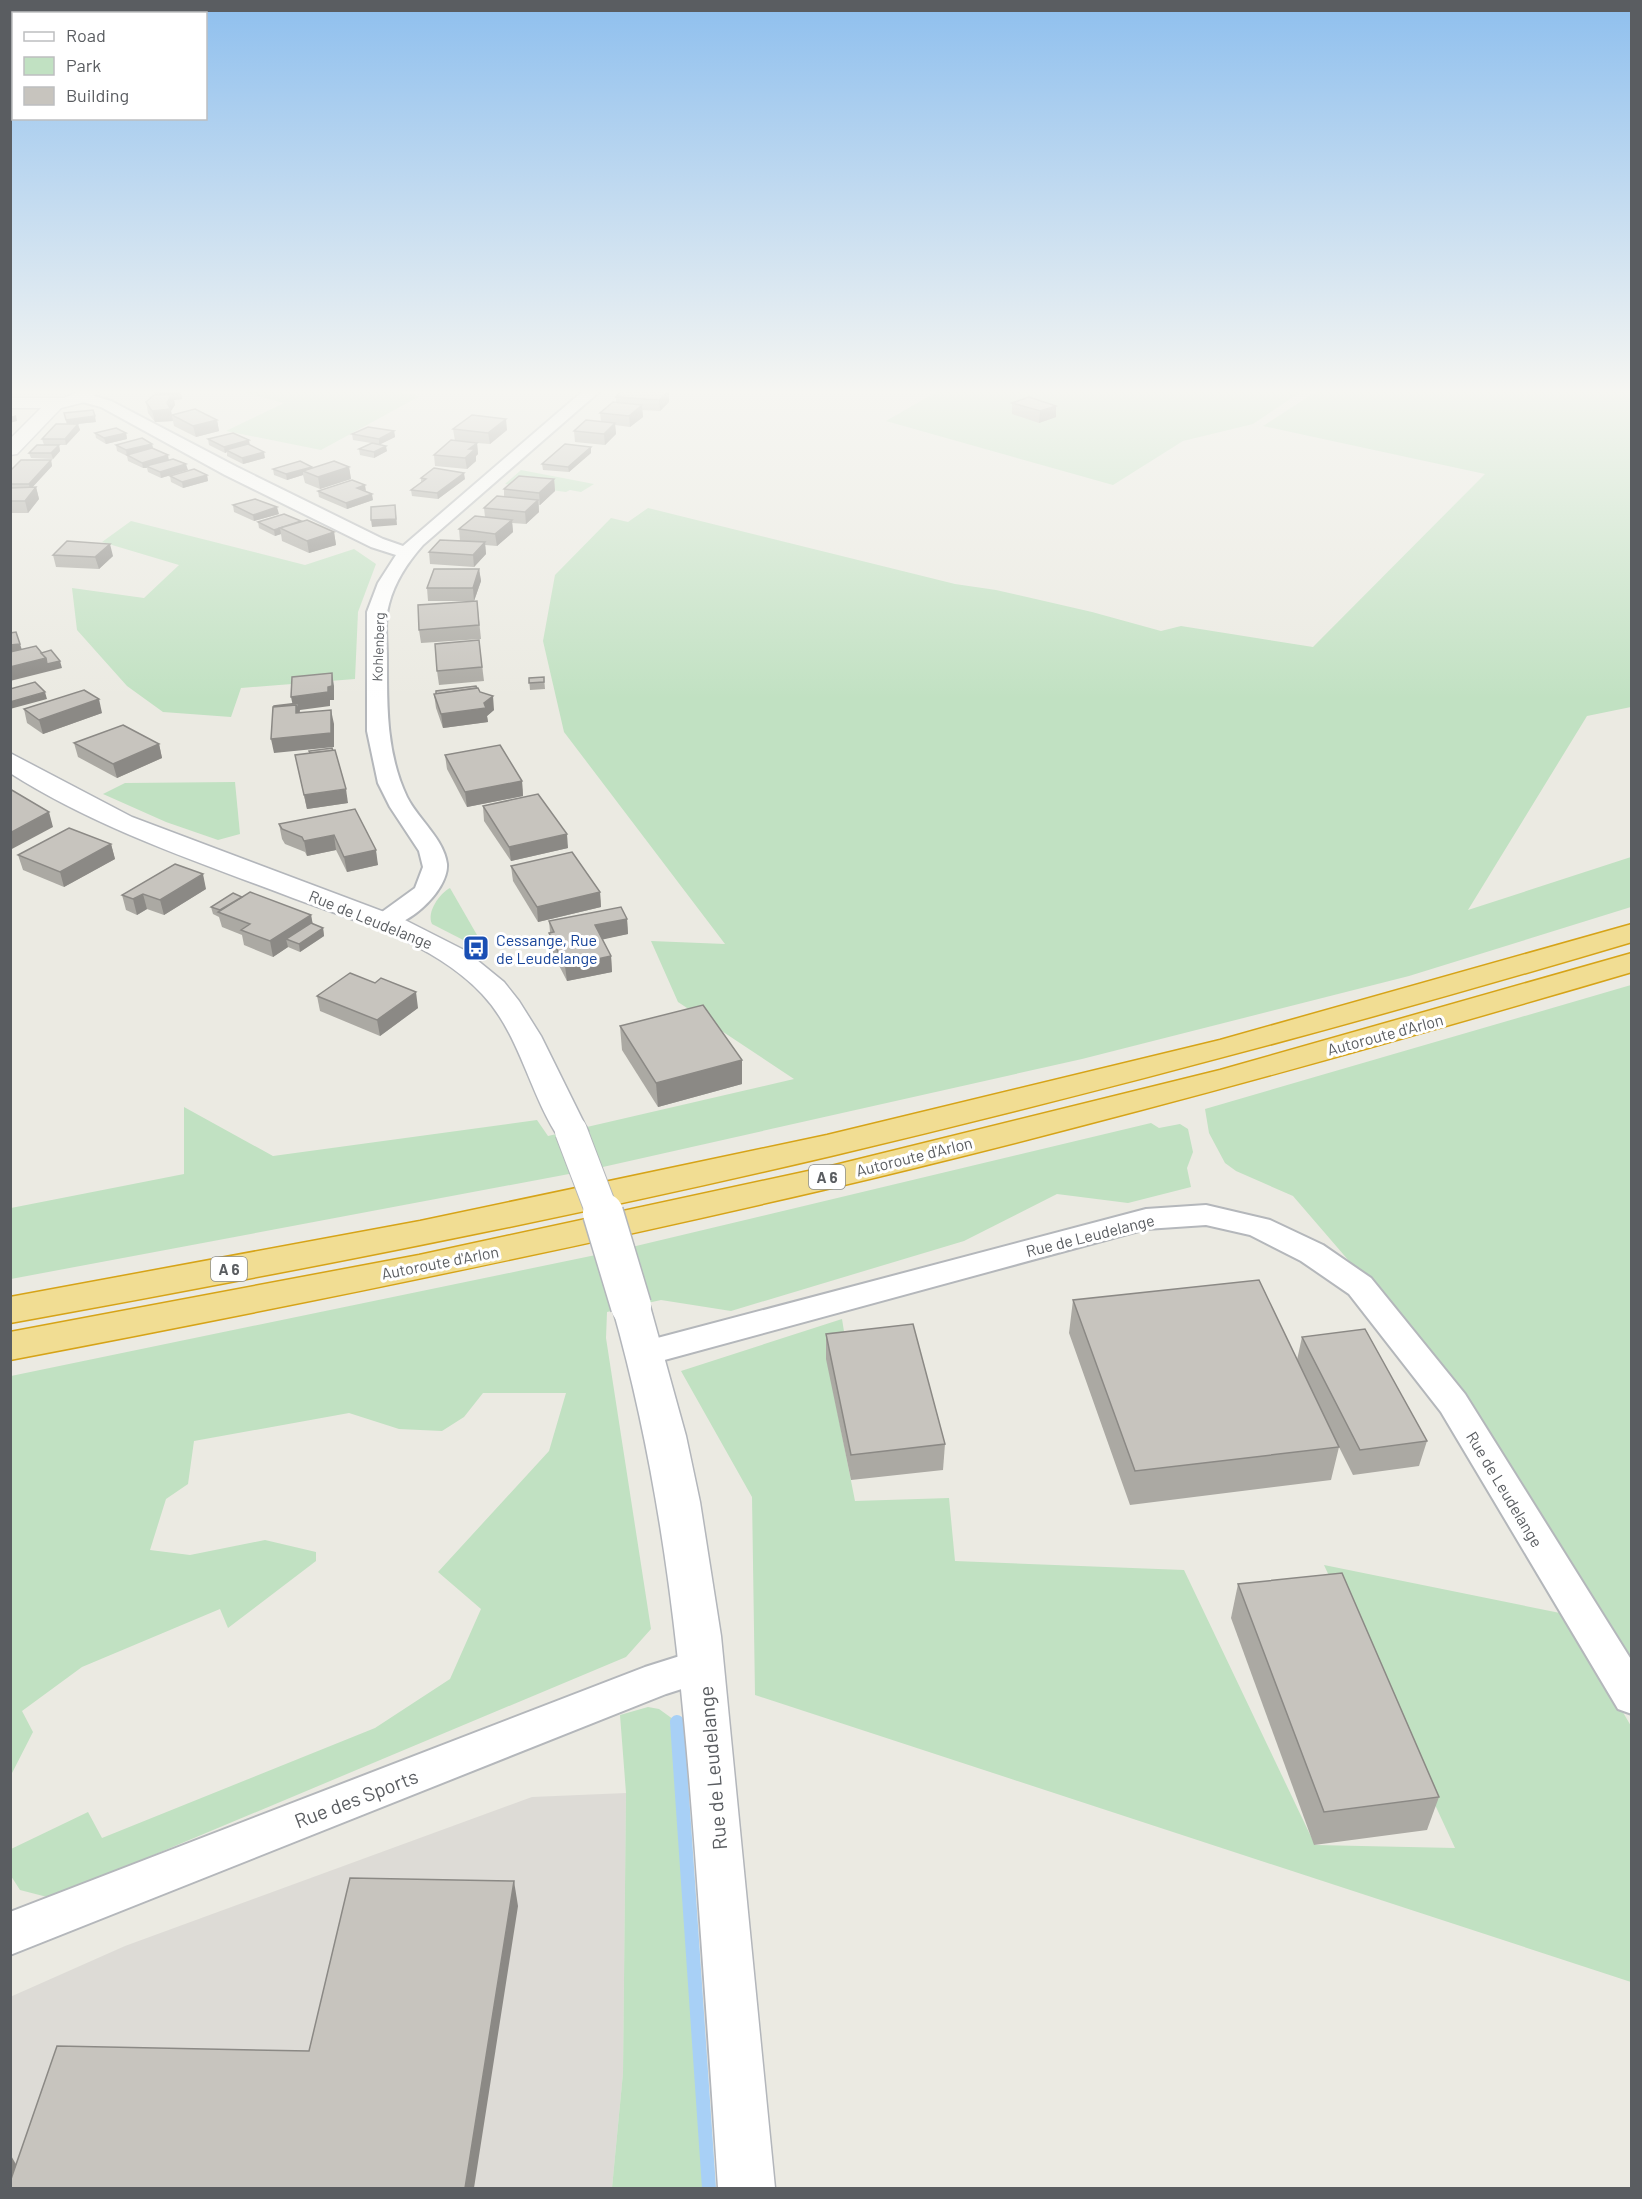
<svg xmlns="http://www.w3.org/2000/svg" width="1642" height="2199" font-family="Barlow,sans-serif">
	<rect width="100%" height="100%" fill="#ebeae2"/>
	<polygon fill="#dddbd6" points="626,1793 623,2073 612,2188 11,2188 10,1997 125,1946 532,1797"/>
	<g fill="#c1e1c2">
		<polygon points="238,391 395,391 420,396 321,450 226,431 284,403"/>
		<polygon points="938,391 1302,391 1253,424 1183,441 1113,485 886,421"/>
		<polygon points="1317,391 1631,391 1631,707 1587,716 1468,910 1631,857 1631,907 1409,976 1082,1059 585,1171 11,1279 11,1208 184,1174 184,1107 273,1156 537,1120 548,1136 794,1079 678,1002 651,941 725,944 564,732 543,641 555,575 611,518 628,522 648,508 955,584 996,590 1092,612 1161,631 1181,626 1313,647 1485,474 1263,426"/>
		<polygon points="521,470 594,484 581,492 570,490 566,492 505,484"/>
		<polygon points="131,521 305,565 354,549 376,564 358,612 355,679 241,688 231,717 163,712 127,686 77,630 72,588 144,598 179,565 102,542"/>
		<polygon points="235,782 240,834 218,840 166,822 103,794 125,783"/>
		<path d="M450,888l27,47v4l-6,5 -39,-20c-6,-12 8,-31 18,-36z"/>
		<polygon points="1631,985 1631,1668 1468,1399 1293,1196 1236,1171 1225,1163 1209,1133 1205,1109"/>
		<polygon points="1151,1123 1159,1128 1180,1124 1188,1129 1193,1152 1187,1168 1191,1187 1128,1203 1057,1194 964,1241 731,1311 661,1300 607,1312 606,1338 651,1629 626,1657 51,1898 20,1890 11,1876 11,1849 88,1812 102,1838 375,1728 450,1679 481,1609 438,1572 549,1451 566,1393 483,1393 464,1417 442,1431 399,1429 349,1413 194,1441 188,1484 166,1499 150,1550 190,1555 265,1540 316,1552 316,1561 228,1628 220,1609 82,1667 22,1711 33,1732 11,1775 11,1376 615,1251"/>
		<polygon points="842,1319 848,1356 827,1359 855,1501 949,1498 955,1561 1184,1570 1315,1845 1455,1848 1324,1565 1565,1614 1631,1726 1631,1982 755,1695 752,1497 681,1371"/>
		<polygon points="648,1707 659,1709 677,1722 711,2188 612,2188 623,2073 626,1793 620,1715"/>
	</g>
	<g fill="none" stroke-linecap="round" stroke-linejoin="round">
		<polyline stroke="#a8d0f6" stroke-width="14" points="677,1722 709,2188"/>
		<defs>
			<g id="street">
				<path d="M583,391h17l-177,154c-15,17 -28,36 -34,59 -5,17 -2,36 -2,54 0,48 -1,95 20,139 11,22 37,42 40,67 2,28 -46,70 -72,63l-4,-5 4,-5 40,-29 8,-21 -4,-16 -29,-44 -12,-24 -11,-52v-119l11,-29 18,-28 -25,-8 -146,-72 -124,-68 -22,-6 -3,-3 8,-5 27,8 126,66 146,72 20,7z"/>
				<polygon points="1206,1205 1270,1220 1323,1245 1371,1278 1465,1394 1632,1661 1632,1714 1618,1709 1441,1412 1349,1294 1301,1261 1250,1235 1206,1225 1146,1229 646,1365 634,1361 629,1353 634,1345 646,1341 1146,1209"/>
				<polygon points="702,1649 716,1654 722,1666 716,1678 666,1694 10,1955 10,1912 645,1667"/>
			</g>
			<g id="secondary">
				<polygon points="79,391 98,391 89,401 61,408 17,454 10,455 10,439 41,408 10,408 10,398 64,398"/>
				<path d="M10,753l122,64 271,102 63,32 38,31 15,19 22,35 47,95 -5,7 -12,4 -12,-4c-30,-45 -39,-104 -77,-144 -49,-52 -124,-72 -189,-96 -97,-37 -195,-69 -283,-125z"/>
				<path d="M631,1293l13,4 6,9 36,130 14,66 21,134 54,552h-57c-7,-112 -15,-224 -23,-335 -14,-189 -31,-364 -83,-547l6,-9z"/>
			</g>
			<g id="highway">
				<path d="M1632,924v18c-266,79 -532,150 -801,214 -272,64 -546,117 -821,167v-26l410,-76 407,-86 393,-95z"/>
				<path d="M1632,953v19c-268,79 -537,154 -809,218 -270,63 -541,118 -813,170v-28l409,-77 408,-88 393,-97z"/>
			</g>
		</defs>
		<use href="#street" stroke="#b4b7bb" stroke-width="4"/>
		<use href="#secondary" stroke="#b3b6bb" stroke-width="3"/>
		<use href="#highway" stroke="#d6a317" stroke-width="3"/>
		<use href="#street" fill="#fff" fill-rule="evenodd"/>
		<use href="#secondary" fill="#fff" fill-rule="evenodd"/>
		<use href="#highway" fill="#f1dd93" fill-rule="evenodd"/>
		<defs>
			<polyline id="secondary-bridge-far1" points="571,1131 603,1215"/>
			<polyline id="secondary-bridge" points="603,1213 631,1306"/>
		</defs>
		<use href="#secondary-bridge-far1" stroke="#b3b6bb" stroke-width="34" stroke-linecap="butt"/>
		<use href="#secondary-bridge" stroke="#b3b6bb" stroke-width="43" stroke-linecap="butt"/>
		<use href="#secondary-bridge-far1" stroke="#fff" stroke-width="32"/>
		<use href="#secondary-bridge" stroke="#fff" stroke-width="40"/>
	</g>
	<g fill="#aba9a3">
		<polygon points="152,391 180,391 182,399 174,400 175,405 171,411 172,415 217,420 219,431 196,437 174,426 173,421 155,422 148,413 146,402 155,395"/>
		<polygon points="669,391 669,402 660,411 642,410 643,417 630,427 615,425 616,434 605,445 575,442 574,431 601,421 600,413 616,402 616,397"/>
		<polygon points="1012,403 1056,417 1039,423 1012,414"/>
		<polygon points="64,413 96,422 77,424 80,430 66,445 59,445 60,451 53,459 31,458 29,453 44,445 42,439 67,424"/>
		<polygon points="453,429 507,430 490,444 477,443 478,454 476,456 476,461 467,469 435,466 434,455 455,441"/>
		<polygon points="394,431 395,437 380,444 387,451 374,458 360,455 359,449 371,443 353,440 352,434"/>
		<polygon points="95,433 126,433 127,439 106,444 96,438"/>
		<polygon points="208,439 249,440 249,445 265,458 243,464 227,456 227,452 225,453 209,445"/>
		<polygon points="152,444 153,448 169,460 188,470 161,478 148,472 147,468 143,468 128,461 127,456 117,451 116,445"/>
		<polygon points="591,453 569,472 543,470 542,464"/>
		<polygon points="51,460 52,466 32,487 36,487 39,499 28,513 10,513 10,471"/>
		<polygon points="312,467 312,468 349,467 351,479 320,489 305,483 303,475 287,480 274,475 273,469"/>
		<polygon points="207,475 208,481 183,488 171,482 170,476"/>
		<polygon points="421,478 465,479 438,499 412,496 411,490 421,482"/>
		<polygon points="554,479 555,491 540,505 539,505 539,512 526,524 512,523 513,532 497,546 485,545 486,554 474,567 430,564 429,552 460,541 459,529 485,517 484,508 504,497 504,489"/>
		<polygon points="318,491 373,500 347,509 319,497"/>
		<polygon points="233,505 279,514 254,521 234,512"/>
		<polygon points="301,521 334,532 336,545 309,553 282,541 281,534 275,536 259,528 258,522"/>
		<polygon points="53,555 113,556 99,569 56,567"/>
		<polygon points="479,569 481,581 474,601 428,601 427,588"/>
		<polygon points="477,601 481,639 421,643 419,630"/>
		<polygon points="479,640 484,681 439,685 437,671"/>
		<polygon points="544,677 545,689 530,690 529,678"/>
		<polygon points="477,688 494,710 487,716 488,722 443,728 436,708 434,694"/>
		<polygon points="24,709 102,713 43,734 27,723"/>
		<polygon points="74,743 159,744 162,758 117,778 78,757"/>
		<polygon points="295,755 348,803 307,809"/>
		<polygon points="445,755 522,781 523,796 467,807 447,769"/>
		<polygon points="483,806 568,848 511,861 484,821"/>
		<polygon points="355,809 378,865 347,872 336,850 307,856 305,852 285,844 282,839 279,824"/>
		<polygon points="111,844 115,859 64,887 23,870 18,855"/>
		<polygon points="511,866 600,892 601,907 538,922 513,881"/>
		<polygon points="206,889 164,915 147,909 137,915 126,910 122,895"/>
		<polygon points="242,897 311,915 312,924 323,928 324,936 300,952 288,947 273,957 244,945 242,935 222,927 219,917 213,914 211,907"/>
		<polygon points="627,919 628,934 602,939 611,956 612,972 567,981 550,948 549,933 550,932 549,921"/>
		<polygon points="375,983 418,1008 380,1036 320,1011 317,996"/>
		<polygon points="620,1026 742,1084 658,1107 622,1050"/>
		<polygon points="1073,1300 1297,1360 1302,1337 1427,1441 1419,1466 1353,1475 1332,1433 1339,1447 1331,1480 1130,1505 1069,1333"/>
		<polygon points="826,1334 945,1444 943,1470 851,1480 826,1359"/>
		<polygon points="1238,1584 1439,1797 1427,1830 1314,1845 1231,1618"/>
	</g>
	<g fill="#8b8985">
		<polygon points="159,391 180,391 182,399 174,400 175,405 171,411 173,421 155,422 152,411 162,402"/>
		<polygon points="669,391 669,402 660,411 659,400"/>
		<polygon points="642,405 643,417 630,427 629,416"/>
		<polygon points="1056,406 1056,417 1039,423 1040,411"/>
		<polygon points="16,415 17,421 10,423 10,417"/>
		<polygon points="95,416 96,422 67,425 66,420"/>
		<polygon points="506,419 507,430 490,444 488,433"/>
		<polygon points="217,420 219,431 196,437 193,426"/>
		<polygon points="615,423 616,434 605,445 604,434"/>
		<polygon points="78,424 80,430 66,445 65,439"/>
		<polygon points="394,431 395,437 379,445 379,439"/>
		<polygon points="126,433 127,439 106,444 104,438"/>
		<polygon points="249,440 250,446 226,450 227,452 225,453 224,447"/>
		<polygon points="477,443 478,454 476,456 476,461 467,469 465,458 469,449"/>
		<polygon points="152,444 153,449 127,456 126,450"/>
		<polygon points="59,445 60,451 53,459 51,453"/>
		<polygon points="386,446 387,451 374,458 374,452"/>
		<polygon points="591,447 591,453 569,472 568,467"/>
		<polygon points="264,452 265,458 243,464 242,458"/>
		<polygon points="168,455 169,461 146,466 147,468 143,468 142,463"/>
		<polygon points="51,460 52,466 30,490 29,484"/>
		<polygon points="186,464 188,470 161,478 160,472"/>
		<polygon points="312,467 313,472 303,471 303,475 287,480 286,474"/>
		<polygon points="349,467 351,479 320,489 318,477"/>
		<polygon points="464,473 465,479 438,499 437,493"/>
		<polygon points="207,475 208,481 183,488 182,482"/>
		<polygon points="554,479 555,491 540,505 539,493"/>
		<polygon points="365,485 366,491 357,488"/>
		<polygon points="36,487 39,499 28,513 25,501"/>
		<polygon points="372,494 373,500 347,509 346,503"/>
		<polygon points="538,500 539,512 526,524 525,512"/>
		<polygon points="395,505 397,525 372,527 371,520"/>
		<polygon points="277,507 279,514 254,521 253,515"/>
		<polygon points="512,520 513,532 497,546 495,534"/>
		<polygon points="280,528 281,534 275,536 274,530"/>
		<polygon points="334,532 336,545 309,553 307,541"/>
		<polygon points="485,542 486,554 474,567 473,555"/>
		<polygon points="110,544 113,556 99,569 95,557"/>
		<polygon points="479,569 481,581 474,601 473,588"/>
		<polygon points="20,644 22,650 10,652 10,645"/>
		<polygon points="46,658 60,661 62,668 10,681 10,667"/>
		<polygon points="332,673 334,686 334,700 330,700 330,706 300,710 299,719 294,711 291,697 328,687"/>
		<polygon points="45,692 47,699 10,709 10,702"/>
		<polygon points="493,696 494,710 487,716 488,722 443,728 441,714 484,703"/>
		<polygon points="99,699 102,713 43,734 39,720"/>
		<polygon points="331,710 334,724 334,747 274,753 271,739"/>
		<polygon points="159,744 162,758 117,778 113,764"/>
		<polygon points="522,781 523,796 467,807 465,792"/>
		<polygon points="346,789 348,803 307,809 304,795"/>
		<polygon points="49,812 53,827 10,850 10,833"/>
		<polygon points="567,834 568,848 511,861 509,847"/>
		<polygon points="334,835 336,850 307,856 304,841"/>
		<polygon points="111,844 115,859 64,887 60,872"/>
		<polygon points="376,850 378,865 347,872 344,857"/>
		<polygon points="203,874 206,889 164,915 160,900"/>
		<polygon points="600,892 601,907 538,922 537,907"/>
		<polygon points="143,894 147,909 137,915 133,899"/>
		<polygon points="311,915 314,930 286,939 288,947 273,957 270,941"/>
		<polygon points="627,919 628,934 596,941 595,925"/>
		<polygon points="323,928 324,936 300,952 299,944"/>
		<polygon points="611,956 612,972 567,981 565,966"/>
		<polygon points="416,992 418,1008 380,1036 377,1020"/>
		<polygon points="742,1060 742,1084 658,1107 656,1083"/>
		<polygon points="514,1881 518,1906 474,2188 465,2188"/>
		<polygon points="10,2154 30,2188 10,2188"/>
	</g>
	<g fill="#c7c4be" stroke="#8b8985" stroke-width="1.5">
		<polygon points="621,391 668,391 659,400 616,397"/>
		<polygon points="172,394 167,403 171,409 152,411 146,402 154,395"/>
		<polygon points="1029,397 1056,406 1040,411 1012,403"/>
		<polygon points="613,402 642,405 629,416 600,413"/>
		<polygon points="195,409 217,420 193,426 172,415"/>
		<polygon points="93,410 95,416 66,420 64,413"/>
		<polygon points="472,415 506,419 488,433 453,429"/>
		<polygon points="586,420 615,423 604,434 574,431"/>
		<polygon points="56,424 78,424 65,439 42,439"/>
		<polygon points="368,427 394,431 379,439 352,434"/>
		<polygon points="116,428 126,433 104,438 95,433"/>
		<polygon points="233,433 249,440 224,447 208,439"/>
		<polygon points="142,438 152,444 126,450 116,445"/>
		<polygon points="451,440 477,443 469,449 475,449 465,458 434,455"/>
		<polygon points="372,443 386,446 374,452 359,449"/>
		<polygon points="248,444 264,452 242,458 226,450"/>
		<polygon points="565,444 591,447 568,467 542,464"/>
		<polygon points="37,445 59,445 51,453 29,453"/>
		<polygon points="152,448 168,455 142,463 127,455"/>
		<polygon points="173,459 186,464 160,472 146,466"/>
		<polygon points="21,460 51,460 29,484 10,484 10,471"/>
		<polygon points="300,461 312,467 286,474 273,469"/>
		<polygon points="334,461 349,467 318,477 303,471"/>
		<polygon points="434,468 464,473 437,493 411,490 426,479 421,478"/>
		<polygon points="194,469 207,475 182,482 170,476"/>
		<polygon points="519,476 554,479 539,493 504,489"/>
		<polygon points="352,480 365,485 357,488 372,494 346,503 318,491"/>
		<polygon points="36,487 25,501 10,501 10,488"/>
		<polygon points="497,496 538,500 525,512 484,508"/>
		<polygon points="255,499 277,507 253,515 233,505"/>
		<polygon points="395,505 396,519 371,520 371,507"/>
		<polygon points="284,514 301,521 274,530 258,522"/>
		<polygon points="475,516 512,520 495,534 459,529"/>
		<polygon points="307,520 334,532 307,541 280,528"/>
		<polygon points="440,540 485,542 473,555 429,552"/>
		<polygon points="67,541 110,544 95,557 53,555"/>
		<polygon points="434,569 479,569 473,588 427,588"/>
		<polygon points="477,601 479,625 419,630 418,605"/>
		<polygon points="16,632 20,644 10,645 10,633"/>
		<polygon points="479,640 482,667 437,671 435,644"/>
		<polygon points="36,646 46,658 10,667 10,652"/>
		<polygon points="51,650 60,661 47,664 46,658 41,653"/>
		<polygon points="332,673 332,686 328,687 328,692 291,697 292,677"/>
		<polygon points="544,677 544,682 529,683 529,678"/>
		<polygon points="35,682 45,692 10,702 10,689"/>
		<polygon points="476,686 477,688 436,694 436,691"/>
		<polygon points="478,688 480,692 493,696 484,703 486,708 441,714 434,694"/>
		<polygon points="84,690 99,699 39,720 24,709"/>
		<polygon points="298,703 298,712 296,705 274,707 274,706"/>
		<polygon points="296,705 296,713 331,710 331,733 271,739 273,707"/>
		<polygon points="123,725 159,744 113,764 74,743"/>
		<polygon points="500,745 522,781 465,792 445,755"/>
		<polygon points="332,748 333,751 310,753 309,751"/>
		<polygon points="335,750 346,789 304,795 295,755"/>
		<polygon points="10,789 49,812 10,833"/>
		<polygon points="538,794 567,834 509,847 483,806"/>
		<polygon points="355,809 376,850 344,857 334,835 304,841 302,837 282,829 279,824"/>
		<polygon points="69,828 111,844 60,872 18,855"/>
		<polygon points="572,852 600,892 537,907 511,866"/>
		<polygon points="175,864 203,874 160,900 143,894 133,899 122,895"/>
		<polygon points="250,892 311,915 270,941 241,930 250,924 218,912"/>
		<polygon points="233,893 242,897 220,910 211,907"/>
		<polygon points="621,907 627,919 595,925 611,956 565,966 549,933 554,932 549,921"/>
		<polygon points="311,923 323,928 299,944 286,939"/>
		<polygon points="350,973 375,983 381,978 416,992 377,1020 317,996"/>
		<polygon points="703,1005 742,1060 656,1083 620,1026"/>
		<polygon points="1259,1280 1339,1447 1135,1471 1073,1300"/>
		<polygon points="913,1324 945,1444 851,1455 826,1334"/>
		<polygon points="1365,1329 1427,1441 1360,1450 1302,1337"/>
		<polygon points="1342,1573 1439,1797 1324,1812 1238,1584"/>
		<polygon points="350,1878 514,1881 465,2188 10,2188 10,2182 57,2046 309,2051"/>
	</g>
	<linearGradient id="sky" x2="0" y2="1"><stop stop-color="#8ebfee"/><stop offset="0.56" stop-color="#f6f6f2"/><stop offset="1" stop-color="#f6f6f2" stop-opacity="0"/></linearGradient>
	<rect width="1642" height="699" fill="url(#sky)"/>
	<defs>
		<symbol id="bus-square" viewBox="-11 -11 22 22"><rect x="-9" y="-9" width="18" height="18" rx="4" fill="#1a4fb4" stroke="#fff"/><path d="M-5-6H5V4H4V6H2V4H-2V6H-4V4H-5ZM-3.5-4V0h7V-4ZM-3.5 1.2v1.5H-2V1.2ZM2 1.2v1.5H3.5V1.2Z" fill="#fff"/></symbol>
	</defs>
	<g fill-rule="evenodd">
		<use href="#bus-square" x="461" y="933" width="30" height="30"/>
	</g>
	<g text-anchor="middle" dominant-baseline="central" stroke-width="6" stroke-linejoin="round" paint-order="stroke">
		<g font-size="14" fill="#5a5d61" stroke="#fff">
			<text transform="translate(378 647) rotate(-88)">Kohlenberg</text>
		</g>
		<g fill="#fff" stroke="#8c8e90" stroke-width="1.5">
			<rect x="809" y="1165" width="36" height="24" rx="4.5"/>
			<rect x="211" y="1257" width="36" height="24" rx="4.5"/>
		</g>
		<g font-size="15" font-weight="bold" fill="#5a5d61">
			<text x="827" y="1177">A 6</text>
			<text x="229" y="1269">A 6</text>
		</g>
		<g font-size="16" fill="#5a5d61" stroke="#fff">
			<text transform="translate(371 919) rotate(22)">Rue de Leudelange</text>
			<text transform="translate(1385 1034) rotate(-15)">Autoroute d'Arlon</text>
			<text transform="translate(914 1156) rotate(-14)">Autoroute d'Arlon</text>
			<text transform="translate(1090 1235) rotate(-14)">Rue de Leudelange</text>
			<text transform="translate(440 1262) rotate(-11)">Autoroute d'Arlon</text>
			<text transform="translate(1505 1489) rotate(59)">Rue de Leudelange</text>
		</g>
		<g font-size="16" fill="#164399" stroke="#fff" text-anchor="start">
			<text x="496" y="939">Cessange, Rue<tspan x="496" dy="18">de Leudelange</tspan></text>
		</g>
		<g font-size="20" fill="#5a5d61" stroke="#fff">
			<text transform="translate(712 1768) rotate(-95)">Rue de Leudelange</text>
			<text transform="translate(356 1798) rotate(-21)">Rue des Sports</text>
		</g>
	</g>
	<rect width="1642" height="2199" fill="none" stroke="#5a5d61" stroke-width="24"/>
	<rect x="12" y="12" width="195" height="108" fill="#ffffff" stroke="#bdbec0" stroke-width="1.5"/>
	<rect x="24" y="32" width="30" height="9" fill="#ffffff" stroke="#bdbec0" stroke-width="1.5"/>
	<text x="66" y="42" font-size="18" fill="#5a5d61">Road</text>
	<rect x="24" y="57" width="30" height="18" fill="#c1e1c2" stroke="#bdbec0" stroke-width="1.5"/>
	<text x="66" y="72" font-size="18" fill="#5a5d61">Park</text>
	<rect x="24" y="87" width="30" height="18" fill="#c7c4be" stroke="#bdbec0" stroke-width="1.5"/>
	<text x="66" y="102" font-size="18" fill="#5a5d61">Building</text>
</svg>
